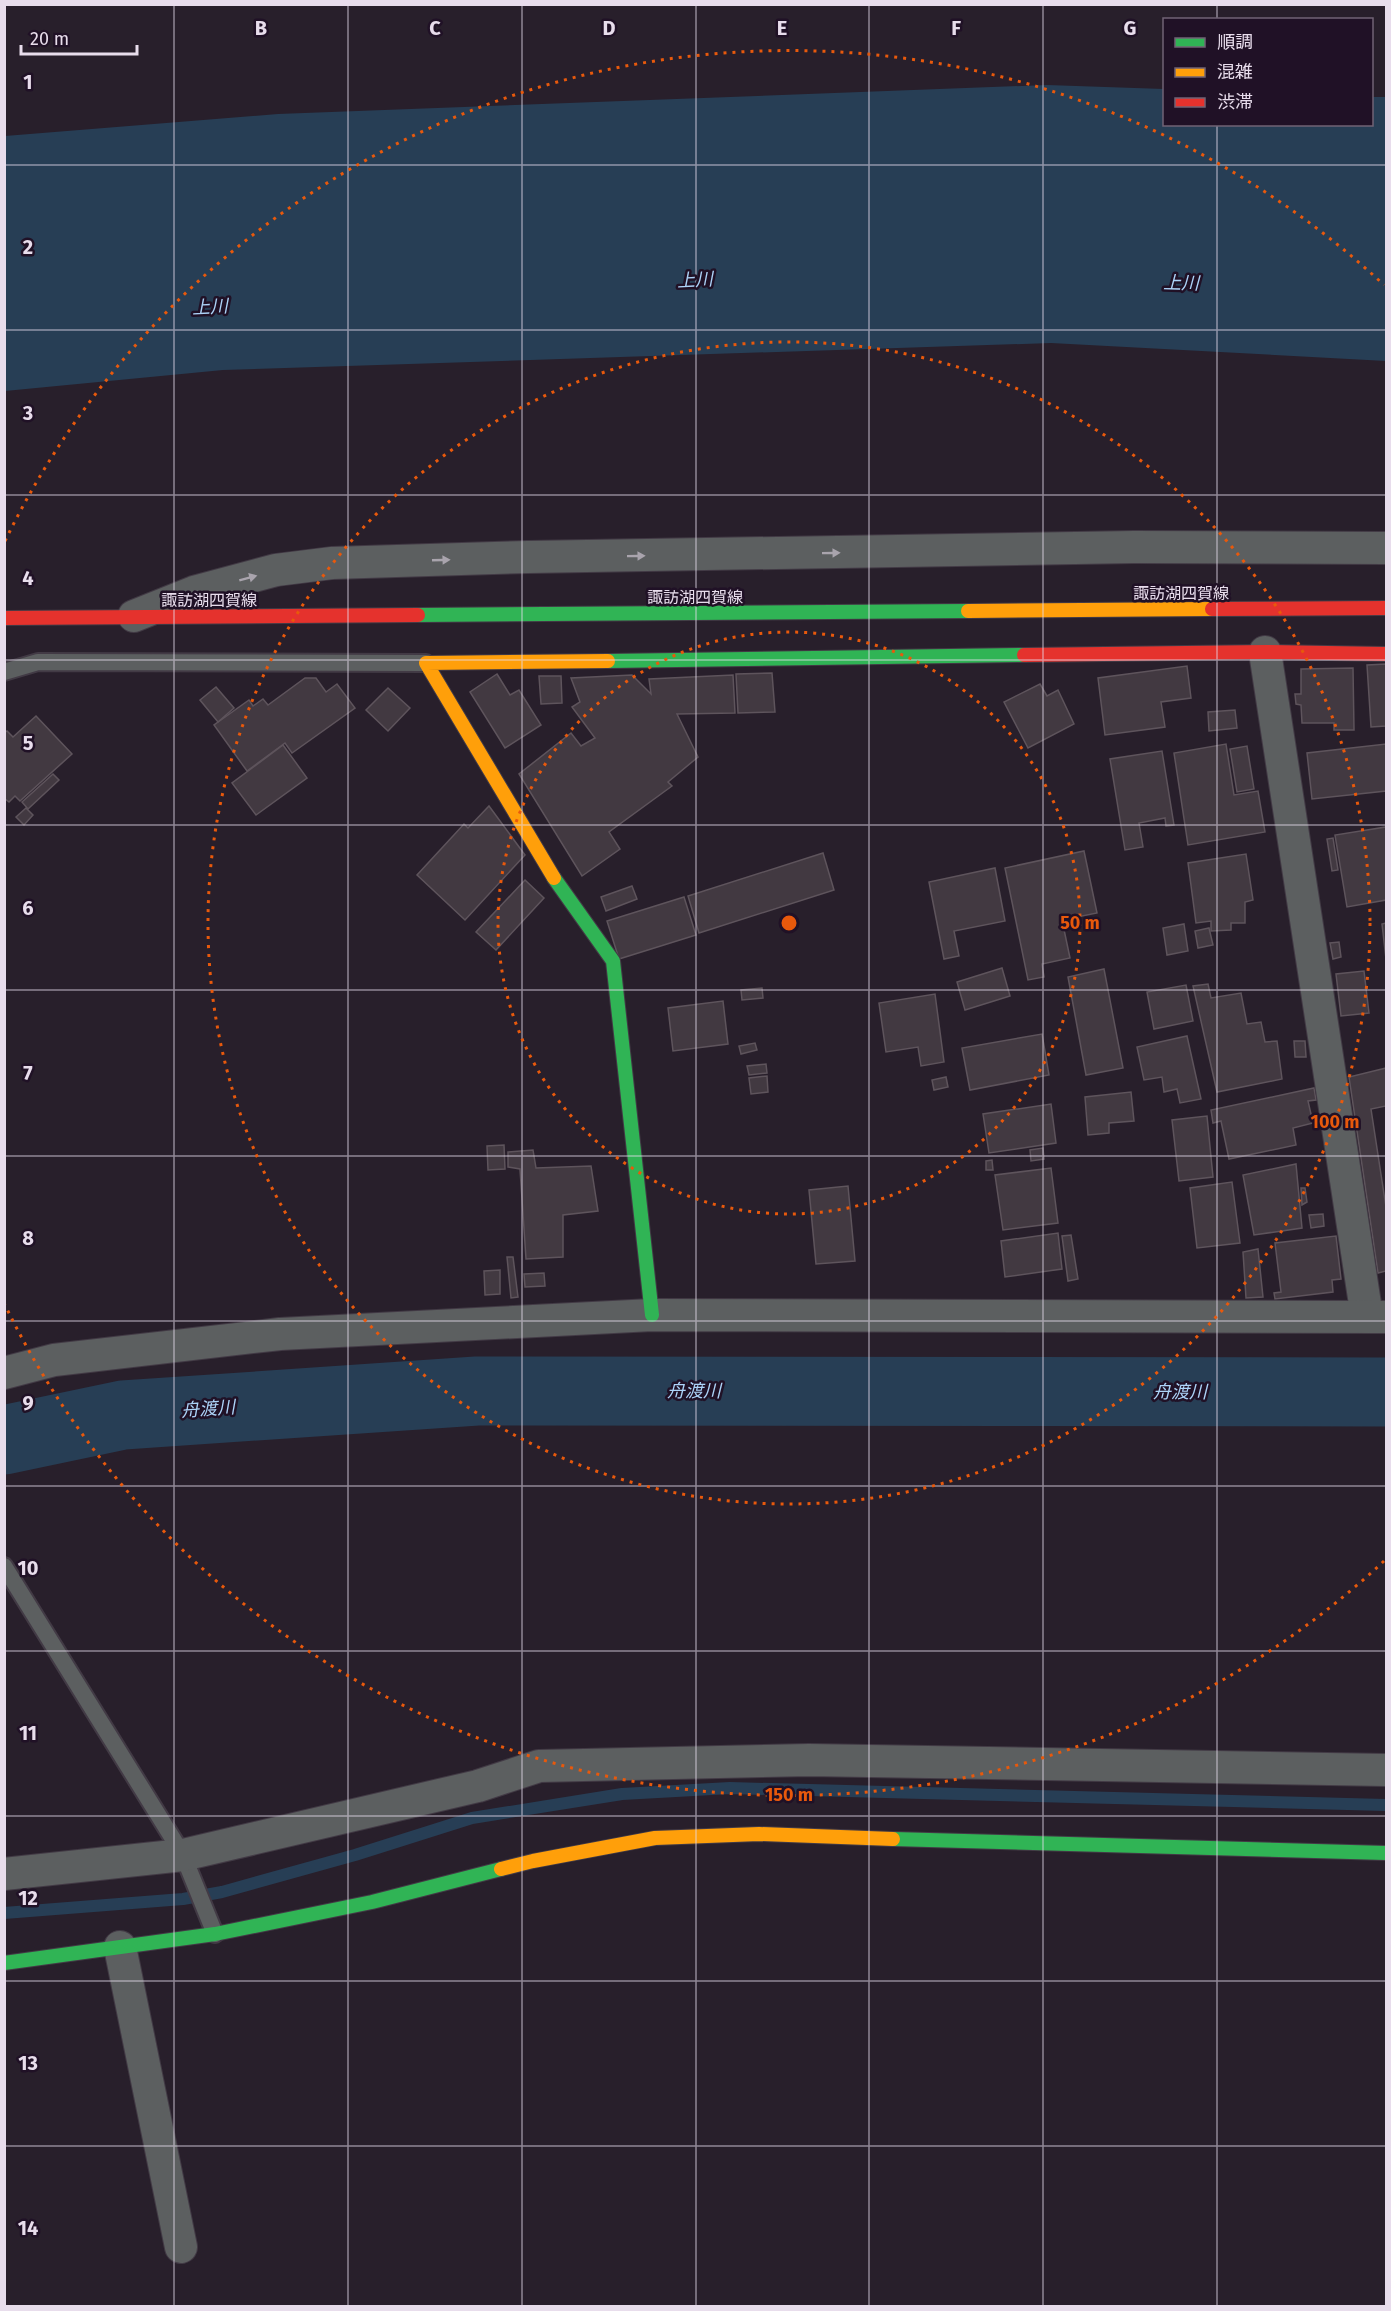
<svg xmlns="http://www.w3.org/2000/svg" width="1391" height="2311" font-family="'Fira Sans','Noto Sans JP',sans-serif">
	<rect width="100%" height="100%" fill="#281f2b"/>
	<polygon fill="#273e55" points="1047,85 1164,89 1164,124 1372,124 1372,97 1386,97 1386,361 1051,343 223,370 5,391 5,136 278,114"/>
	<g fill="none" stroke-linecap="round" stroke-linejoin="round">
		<polyline stroke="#273e55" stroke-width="12" points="4,1913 183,1899 222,1892 355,1855 472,1818 622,1794 730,1788 1386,1805"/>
		<polyline stroke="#273e55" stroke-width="69" points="4,1440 123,1415 477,1391 1386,1392"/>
	</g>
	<g fill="#423941" stroke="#5e545c" stroke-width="1.5">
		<polygon points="1386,664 1386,726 1371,727 1367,665"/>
		<polygon points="1187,666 1191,698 1161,702 1165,727 1105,735 1098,678"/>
		<polygon points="1353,668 1354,730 1334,730 1334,723 1302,723 1301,705 1296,704 1295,694 1301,694 1301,669"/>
		<polygon points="772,673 775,712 738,713 736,674"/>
		<polygon points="497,674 510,695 519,690 541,725 505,748 470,692"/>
		<polygon points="632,675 651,694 649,679 733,675 735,713 677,714 698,757 668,782 672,786 609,832 620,849 582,876 519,774 571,733 581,746 595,738 572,707 580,702 571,678"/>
		<polygon points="539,676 561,676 562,703 541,704"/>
		<polygon points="305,678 316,678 326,692 337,684 355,708 292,753 285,743 247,771 214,725 249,700 253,706 263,699 268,705"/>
		<polygon points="1040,684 1047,696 1058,690 1074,724 1028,748 1004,702"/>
		<polygon points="216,687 234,708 218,722 200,700"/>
		<polygon points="388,688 410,708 388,731 366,710"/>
		<polygon points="1235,710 1237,728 1209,731 1208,712"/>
		<polygon points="36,716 72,754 20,801 15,796 9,802 4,798 4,733 7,731 13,737"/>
		<polygon points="1226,744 1234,795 1258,791 1265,832 1188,845 1174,753"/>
		<polygon points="1386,744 1386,791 1312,799 1307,753"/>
		<polygon points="283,745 307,778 256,815 232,783"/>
		<polygon points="1247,746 1254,789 1237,792 1230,749"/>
		<polygon points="1162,751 1174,825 1166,826 1165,818 1139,823 1143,847 1125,850 1110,759"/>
		<polygon points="53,774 59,780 28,809 22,802"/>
		<polygon points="489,806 525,855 465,920 417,875 464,824 468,828"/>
		<polygon points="26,808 33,815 24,825 16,817"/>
		<polygon points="1386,827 1386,900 1347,907 1335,835"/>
		<polygon points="1333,838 1338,870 1332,871 1327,839"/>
		<polygon points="1084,851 1097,913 1062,920 1070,958 1042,964 1044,977 1028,980 1005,868"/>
		<polygon points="823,853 834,890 699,933 688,896"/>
		<polygon points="1246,854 1253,900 1245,902 1245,923 1231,923 1231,930 1211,931 1211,921 1196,923 1188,863"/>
		<polygon points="995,868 1005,921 954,931 959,956 944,959 929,882"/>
		<polygon points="525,880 544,898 496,950 476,932"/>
		<polygon points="632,886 637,899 606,911 601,897"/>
		<polygon points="684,897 696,935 619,959 607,921"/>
		<polygon points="1386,923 1386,959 1382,924"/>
		<polygon points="1184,924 1188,951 1167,955 1163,928"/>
		<polygon points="1209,928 1213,945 1198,948 1195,931"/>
		<polygon points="1339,942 1341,957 1333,959 1330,943"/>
		<polygon points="1002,968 1010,996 965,1010 957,982"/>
		<polygon points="1104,969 1123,1068 1086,1075 1068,977"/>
		<polygon points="1364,971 1369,1013 1341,1016 1336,974"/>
		<polygon points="1208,984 1211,998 1241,993 1247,1024 1261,1022 1265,1042 1277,1041 1282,1079 1217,1092 1193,986"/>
		<polygon points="1186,985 1193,1021 1154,1029 1147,992"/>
		<polygon points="762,988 763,998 742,1000 741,990"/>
		<polygon points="935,994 944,1062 921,1066 918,1047 886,1052 879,1003"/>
		<polygon points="723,1001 728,1044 673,1051 668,1008"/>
		<polygon points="1042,1034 1049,1075 970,1090 962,1048"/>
		<polygon points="1187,1036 1201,1099 1180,1103 1177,1089 1164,1092 1162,1077 1144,1080 1137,1047"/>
		<polygon points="1294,1041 1305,1041 1306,1057 1295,1057"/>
		<polygon points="755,1043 757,1050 741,1054 739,1046"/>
		<polygon points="766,1064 767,1073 749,1075 747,1066"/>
		<polygon points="1386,1068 1386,1106 1371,1109 1386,1207 1386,1271 1378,1273 1349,1077"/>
		<polygon points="767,1076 768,1092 751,1094 749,1078"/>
		<polygon points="946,1077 948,1087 934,1090 932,1080"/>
		<polygon points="1314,1088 1316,1100 1308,1101 1313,1123 1293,1128 1296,1145 1229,1159 1221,1121 1213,1123 1211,1110"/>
		<polygon points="1131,1092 1134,1121 1109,1123 1109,1133 1088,1135 1085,1097"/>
		<polygon points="1051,1104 1056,1143 989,1153 983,1114"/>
		<polygon points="1207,1116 1213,1177 1179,1181 1172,1120"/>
		<polygon points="504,1145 505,1169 488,1170 487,1146"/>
		<polygon points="1043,1148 1044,1159 1031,1161 1030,1150"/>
		<polygon points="533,1150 536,1168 591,1166 598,1211 563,1215 563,1257 526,1259 520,1169 508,1167 508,1152"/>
		<polygon points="992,1160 993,1170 986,1170 986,1161"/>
		<polygon points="1296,1164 1302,1228 1254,1235 1243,1175"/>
		<polygon points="1051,1168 1058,1223 1003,1230 995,1175"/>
		<polygon points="1232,1182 1240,1243 1197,1248 1190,1188"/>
		<polygon points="848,1186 855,1261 816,1264 809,1190"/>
		<polygon points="1301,1188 1305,1188 1307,1202 1302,1205"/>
		<polygon points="1323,1214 1324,1226 1311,1228 1309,1215"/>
		<polygon points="1058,1233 1062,1269 1005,1277 1001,1241"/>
		<polygon points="1071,1235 1078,1279 1068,1281 1062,1236"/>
		<polygon points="1336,1236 1341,1279 1332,1280 1333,1292 1275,1299 1274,1293 1281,1292 1275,1243"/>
		<polygon points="1258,1249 1263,1297 1246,1298 1243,1252"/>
		<polygon points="507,1257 513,1257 518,1297 511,1298"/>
		<polygon points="500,1270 500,1294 485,1295 484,1271"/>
		<polygon points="544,1273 545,1286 525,1287 524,1274"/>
	</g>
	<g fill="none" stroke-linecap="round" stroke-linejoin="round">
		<defs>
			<g id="lane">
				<polyline points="4,672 38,662 426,663"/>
				<polyline points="4,1566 183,1855 215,1934"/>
			</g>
			<g id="street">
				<polyline points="134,616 194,592 276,570 332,563 528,557 1134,547 1386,548"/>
				<polyline points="1265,652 1367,1317"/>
				<polyline points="4,1373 54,1360 280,1334 652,1315 1386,1317"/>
				<polyline points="4,1874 183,1855 478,1786 539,1766 809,1760 1386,1770"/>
				<polyline points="120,1947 181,2247"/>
			</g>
			<g id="fast">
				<polyline points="418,615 968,611"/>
				<polyline points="608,661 1024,655"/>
				<polyline points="554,878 613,961 652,1315"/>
				<polyline points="893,1839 1386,1853"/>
				<polyline points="4,1963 215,1934 372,1902 501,1869"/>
			</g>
			<g id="slow">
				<polyline points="968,611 1212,609"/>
				<polyline points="554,878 426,663 608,661"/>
				<polyline points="501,1869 533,1861 655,1838 759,1834 893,1839"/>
			</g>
			<g id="jam">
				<polyline points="1212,609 1386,608"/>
				<polyline points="4,618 418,615"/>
				<polyline points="1024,655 1265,652 1386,654"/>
			</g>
		</defs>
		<use href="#lane" stroke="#423a45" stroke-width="20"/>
		<use href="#street" stroke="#423a45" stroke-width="34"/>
		<use href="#fast" stroke="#423a45" stroke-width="16"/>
		<use href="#slow" stroke="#423a45" stroke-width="16"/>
		<use href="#jam" stroke="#423a45" stroke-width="16"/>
		<use href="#lane" stroke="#5c5f60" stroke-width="16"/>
		<use href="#street" stroke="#5c5f60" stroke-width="32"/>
		<use href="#fast" stroke="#30b455" stroke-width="14"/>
		<use href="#slow" stroke="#ff9f0a" stroke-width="14"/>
		<use href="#jam" stroke="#e5322d" stroke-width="14"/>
	</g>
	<defs><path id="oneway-solid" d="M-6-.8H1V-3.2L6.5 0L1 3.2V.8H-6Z" transform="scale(1.5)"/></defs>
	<g fill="#a9a4ad">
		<use href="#oneway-solid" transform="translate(831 553) rotate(-1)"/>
		<use href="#oneway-solid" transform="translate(636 556) rotate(-1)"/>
		<use href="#oneway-solid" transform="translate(441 560) rotate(-2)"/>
		<use href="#oneway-solid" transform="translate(248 578) rotate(-15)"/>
	</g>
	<path fill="none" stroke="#e8ddec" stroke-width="1.5" stroke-opacity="0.55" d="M174,4v2302M348,4v2302M522,4v2302M696,4v2302M869,4v2302M1043,4v2302M1217,4v16M1217,124v2182M4,165h1382M4,330h1382M4,495h1382M4,660h1382M4,825h1382M4,990h1382M4,1156h1382M4,1321h1382M4,1486h1382M4,1651h1382M4,1816h1382M4,1981h1382M4,2146h1382"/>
	<g fill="none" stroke="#e8590c" stroke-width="3" stroke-dasharray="3 6">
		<circle cx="789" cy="923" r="291"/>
		<circle cx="789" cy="923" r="581"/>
		<path d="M1384 1561A872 872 0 0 1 5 1305M5 541A872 872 0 0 1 1384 285"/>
	</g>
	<g text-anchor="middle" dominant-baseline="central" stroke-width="5" stroke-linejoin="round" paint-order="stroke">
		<g font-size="16" fill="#e8ddec" stroke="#201126">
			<text x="1181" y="593">諏訪湖四賀線</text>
			<text x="695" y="597">諏訪湖四賀線</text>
			<text x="209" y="600">諏訪湖四賀線</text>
		</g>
		<g font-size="18" font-style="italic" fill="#acd3f8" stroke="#201126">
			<text transform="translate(695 280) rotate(-3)">上川</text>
			<text transform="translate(1181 283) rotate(1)">上川</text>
			<text transform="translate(210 307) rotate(-3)">上川</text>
			<text x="694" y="1391">舟渡川</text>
			<text x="1180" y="1392">舟渡川</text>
			<text transform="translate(208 1409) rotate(-4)">舟渡川</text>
		</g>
	</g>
	<g font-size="20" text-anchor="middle" font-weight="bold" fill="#e8ddec" stroke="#201126" stroke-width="5" stroke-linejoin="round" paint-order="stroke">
		<text x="261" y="35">B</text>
		<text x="435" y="35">C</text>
		<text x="609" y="35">D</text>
		<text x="782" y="35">E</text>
		<text x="956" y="35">F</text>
		<text x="1130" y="35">G</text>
		<text x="28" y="89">1</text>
		<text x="28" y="254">2</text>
		<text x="28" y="420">3</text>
		<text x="28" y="585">4</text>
		<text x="28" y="750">5</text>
		<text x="28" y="915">6</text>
		<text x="28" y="1080">7</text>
		<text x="28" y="1245">8</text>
		<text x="28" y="1410">9</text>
		<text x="28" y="1575">10</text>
		<text x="28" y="1740">11</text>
		<text x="28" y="1905">12</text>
		<text x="28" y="2070">13</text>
		<text x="28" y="2235">14</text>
	</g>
	<circle cx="789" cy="923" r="9" fill="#e8590c" stroke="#201126" stroke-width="3"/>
	<g font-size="18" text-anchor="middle" font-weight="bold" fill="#e8590c" stroke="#201126" stroke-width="5" stroke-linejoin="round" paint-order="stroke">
		<text x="1080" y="929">50 m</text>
		<text x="1335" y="1128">100 m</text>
		<text x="789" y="1801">150 m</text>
	</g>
	<rect width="1391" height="2311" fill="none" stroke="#e8ddec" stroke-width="12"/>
	<rect x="1163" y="18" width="210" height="108" fill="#201126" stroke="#706375" stroke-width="1.5"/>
	<rect x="1175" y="38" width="30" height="9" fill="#30b455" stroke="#706375" stroke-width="1.5"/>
	<text x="1217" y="48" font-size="18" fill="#e8ddec">順調</text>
	<rect x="1175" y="68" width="30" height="9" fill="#ff9f0a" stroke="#706375" stroke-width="1.5"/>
	<text x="1217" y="78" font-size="18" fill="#e8ddec">混雑</text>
	<rect x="1175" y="98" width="30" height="9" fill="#e5322d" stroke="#706375" stroke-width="1.5"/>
	<text x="1217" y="108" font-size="18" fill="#e8ddec">渋滞</text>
	<path d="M21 45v9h116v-9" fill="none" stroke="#e8ddec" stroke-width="3"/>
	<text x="30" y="45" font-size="18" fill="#e8ddec" stroke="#201126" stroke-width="4.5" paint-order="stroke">20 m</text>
</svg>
